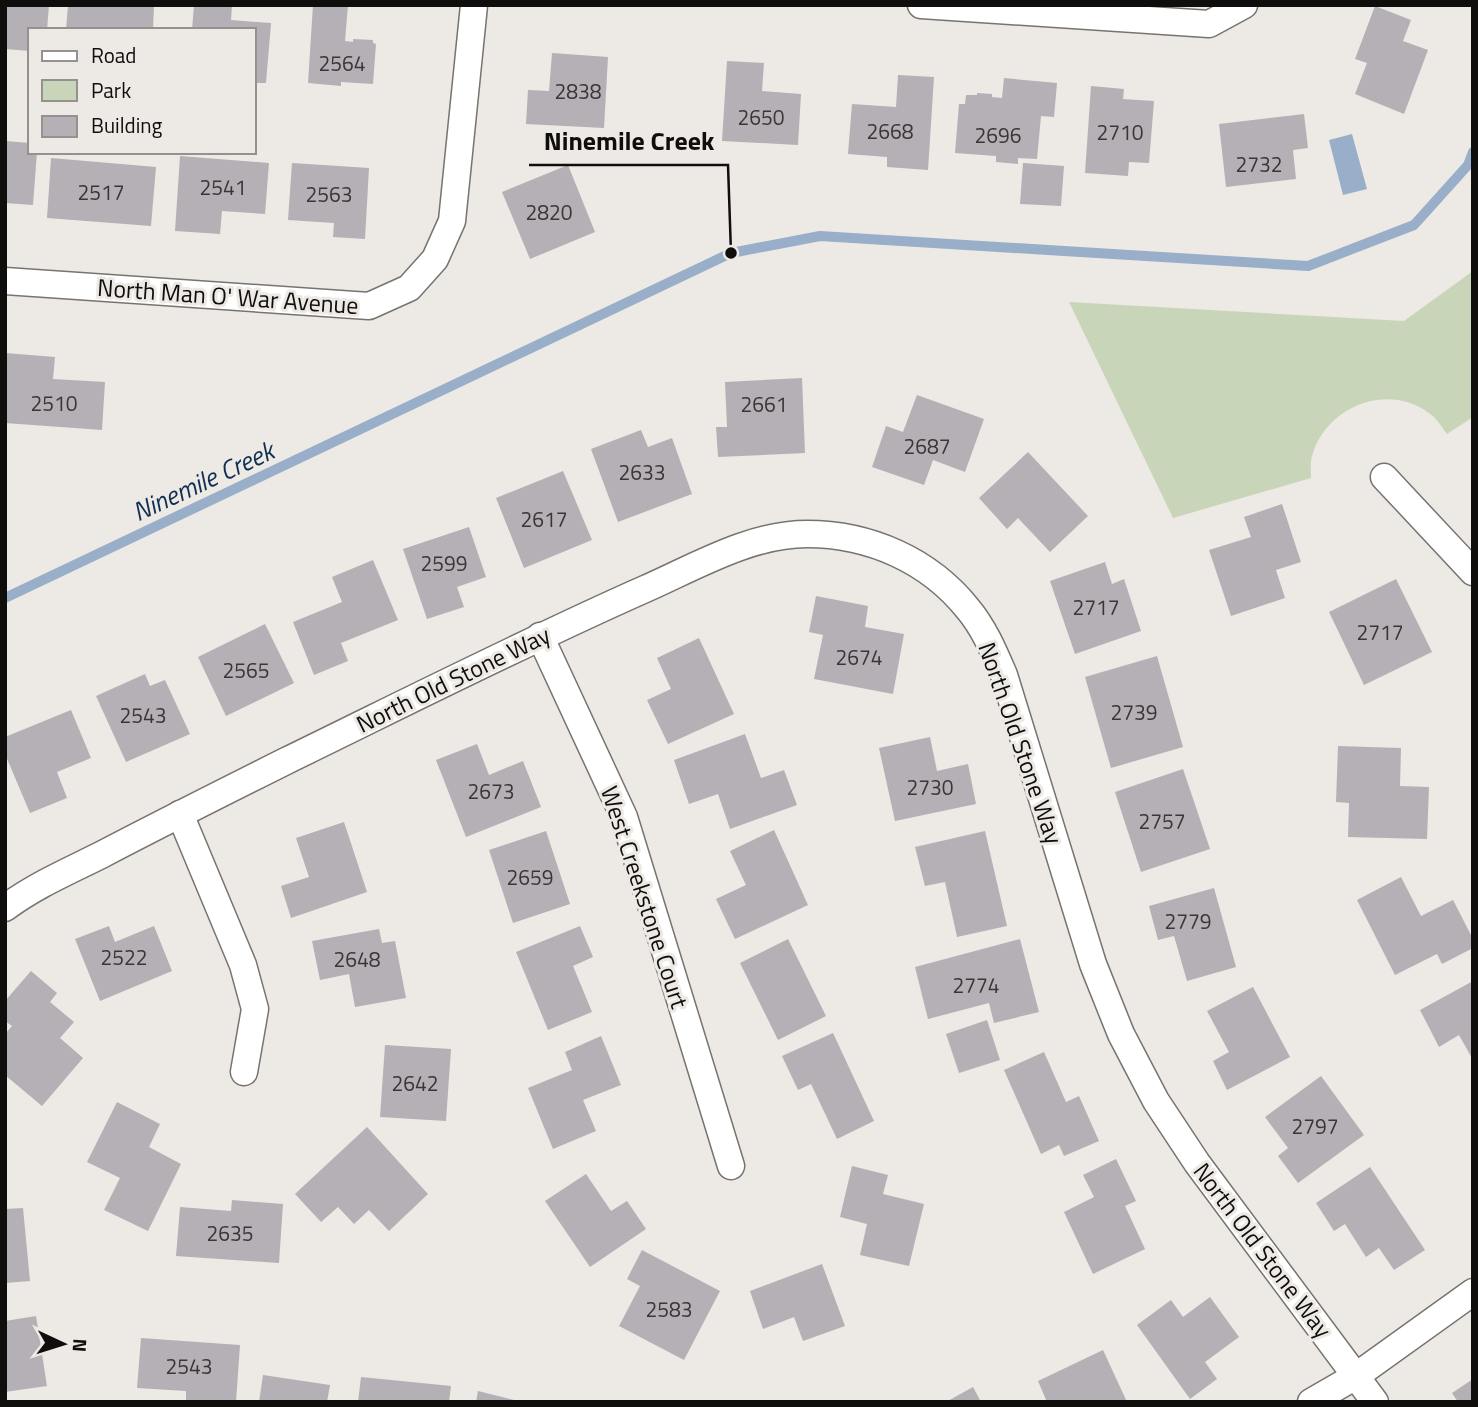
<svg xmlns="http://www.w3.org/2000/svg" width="1478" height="1407" font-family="'Titillium Web',sans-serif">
	<rect width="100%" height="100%" fill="#ede9e4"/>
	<path fill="#c8d5b9" d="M1473,271v146l-26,17c-4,-5 -8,-12 -13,-17 -42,-37 -108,-12 -122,39 -2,7 -1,15 -1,22l-138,40 -104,-216 335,19z"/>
	<polygon fill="#99aec8" points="1352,134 1367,189 1343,195 1329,140"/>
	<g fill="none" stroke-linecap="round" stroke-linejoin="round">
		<polyline stroke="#99aec8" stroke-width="10" points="5,598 731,253 820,236 1308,266 1414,225 1468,165 1473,152"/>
	</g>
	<g fill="#b5b0b5">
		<polygon points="5,5 49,5 47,30 30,30 30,51 5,49"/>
		<polygon points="68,5 154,5 153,30 66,30"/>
		<polygon points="194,5 232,5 231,20 271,23 266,83 254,83 254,30 192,30"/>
		<polygon points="313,5 348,5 345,41 353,42 353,39 373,40 373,43 376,44 373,84 341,82 341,86 308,83"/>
		<polygon points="1375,6 1411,20 1403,41 1428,50 1404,114 1355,94 1367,63 1355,59"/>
		<polygon points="552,53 608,57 604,128 526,124 528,90 549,91"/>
		<polygon points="727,61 764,63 762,91 801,94 798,145 722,141"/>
		<polygon points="898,75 934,77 928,170 887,167 887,157 848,154 852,104 896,107"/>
		<polygon points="1004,78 1057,83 1054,117 1041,116 1037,159 1018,158 1018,164 996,162 996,156 955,153 959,104 965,104 966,95 977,95 977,93 992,94 992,97 1002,98"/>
		<polygon points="1091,86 1124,89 1123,99 1154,101 1149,163 1129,162 1128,176 1085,173"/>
		<polygon points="1304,114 1308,148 1293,150 1296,179 1226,187 1219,124"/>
		<polygon points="5,141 30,143 30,152 37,152 33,205 5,203"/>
		<polygon points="180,156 269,163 265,214 222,211 220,234 175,231"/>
		<polygon points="51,158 156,167 151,226 47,218"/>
		<polygon points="292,163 369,168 365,239 333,237 334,223 288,220"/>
		<polygon points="1023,163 1064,166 1061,206 1020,204"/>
		<polygon points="568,165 595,232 530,259 502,192"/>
		<polygon points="5,353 55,357 53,379 105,382 102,430 5,423"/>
		<polygon points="802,378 805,453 718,457 716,427 727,427 725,382"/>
		<polygon points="917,395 984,419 965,472 933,460 924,485 872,467 886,426 903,432"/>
		<polygon points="641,430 648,447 672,438 692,494 618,522 591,449"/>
		<polygon points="1028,452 1088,516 1050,552 1018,518 1007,529 979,498"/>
		<polygon points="563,471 592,540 524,568 496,498"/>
		<polygon points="1282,504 1301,562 1276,570 1285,598 1231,616 1209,550 1251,537 1244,517"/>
		<polygon points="469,527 486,577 457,587 464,607 427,619 403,549"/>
		<polygon points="373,560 398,620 341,643 348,661 314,675 293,622 342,602 332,577"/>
		<polygon points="1105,562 1112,584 1124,579 1141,631 1075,654 1050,581"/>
		<polygon points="1396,579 1432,652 1364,685 1329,612"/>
		<polygon points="816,596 868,606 865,627 904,634 893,694 814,679 823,635 809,632"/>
		<polygon points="265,624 294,683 226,716 198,657"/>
		<polygon points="699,638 734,714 668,744 647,700 671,689 657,658"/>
		<polygon points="1157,656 1183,747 1111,768 1085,677"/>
		<polygon points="145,674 150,686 165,680 190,734 126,762 96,696"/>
		<polygon points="71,710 91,758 57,772 67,798 30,813 5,754 5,737"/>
		<polygon points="745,734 761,778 784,770 797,805 730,829 718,794 689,804 674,760"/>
		<polygon points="930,737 937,771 968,764 976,804 895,821 879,748"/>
		<polygon points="477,744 489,775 523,761 541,807 466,837 436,760"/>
		<polygon points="1338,746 1401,748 1400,786 1429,787 1427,839 1348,837 1349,803 1336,802"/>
		<polygon points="1183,769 1210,849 1141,872 1115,792"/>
		<polygon points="344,822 367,892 291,918 281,886 309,877 296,838"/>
		<polygon points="774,830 808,905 735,939 716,899 746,885 730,851"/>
		<polygon points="546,831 570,904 513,923 489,850"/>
		<polygon points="985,831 1007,926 957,937 945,882 925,886 915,847"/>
		<polygon points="1401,877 1421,916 1453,900 1473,939 1473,948 1442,964 1437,954 1395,975 1357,900"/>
		<polygon points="1214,888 1236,967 1187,981 1174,936 1158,940 1149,906"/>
		<polygon points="109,926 115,942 154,926 172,971 100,1001 75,939"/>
		<polygon points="580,926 593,957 573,966 592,1012 548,1030 516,952"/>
		<polygon points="379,929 382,943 395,941 406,998 355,1007 349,974 320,980 312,941"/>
		<polygon points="788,939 826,1016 778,1040 740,963"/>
		<polygon points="1020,939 1039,1012 994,1023 989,1003 928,1019 915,967"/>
		<polygon points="31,971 57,993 50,1002 74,1022 60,1038 83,1058 42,1106 5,1075 5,1034 12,1026 5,1021 5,1001"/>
		<polygon points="1473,981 1473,1060 1459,1035 1439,1047 1420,1010"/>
		<polygon points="1253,987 1290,1057 1227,1090 1213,1061 1229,1052 1207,1011"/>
		<polygon points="987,1020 1000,1060 959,1073 946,1034"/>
		<polygon points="833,1033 874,1121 837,1139 811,1084 798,1090 782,1056"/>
		<polygon points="601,1036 621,1085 583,1100 596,1131 553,1149 528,1088 572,1070 565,1052"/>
		<polygon points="385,1045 451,1049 446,1121 380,1117"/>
		<polygon points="1044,1052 1066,1102 1079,1096 1099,1141 1064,1156 1059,1145 1041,1154 1004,1070"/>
		<polygon points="1321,1076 1364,1135 1298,1183 1278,1156 1288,1148 1265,1117"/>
		<polygon points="117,1102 160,1124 149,1147 181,1164 148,1231 104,1210 120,1178 87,1162"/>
		<polygon points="367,1127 428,1194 389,1231 369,1210 354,1224 338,1207 321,1222 295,1194"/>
		<polygon points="1116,1159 1136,1201 1125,1206 1145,1249 1093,1274 1064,1212 1094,1197 1083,1175"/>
		<polygon points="852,1166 888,1175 883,1194 924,1204 909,1266 860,1255 867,1224 840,1217"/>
		<polygon points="1370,1167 1425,1250 1394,1270 1379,1248 1366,1257 1345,1224 1334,1231 1316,1203"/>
		<polygon points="586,1174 611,1211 627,1201 646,1229 590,1267 545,1201"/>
		<polygon points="232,1200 283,1204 279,1263 176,1256 180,1207 231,1211"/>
		<polygon points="23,1208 30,1281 5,1283 5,1209"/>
		<polygon points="642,1250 720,1291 684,1360 619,1326 640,1286 627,1279"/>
		<polygon points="822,1264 845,1326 803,1341 794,1317 763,1329 750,1291"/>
		<polygon points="1210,1297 1239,1337 1205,1362 1217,1379 1190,1399 1137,1325 1171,1300 1183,1317"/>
		<polygon points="36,1316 47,1386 5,1392 5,1321"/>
		<polygon points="141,1338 240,1345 236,1402 186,1402 186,1391 137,1388"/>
		<polygon points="1103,1350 1127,1402 1047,1402 1038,1381"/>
		<polygon points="263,1375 330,1385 327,1402 259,1402"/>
		<polygon points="361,1377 451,1386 449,1402 358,1402"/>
		<polygon points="1473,1379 1473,1402 1458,1402 1452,1393"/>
		<polygon points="973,1387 981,1402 946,1402"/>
		<polygon points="478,1391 518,1401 518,1402 476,1402"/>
	</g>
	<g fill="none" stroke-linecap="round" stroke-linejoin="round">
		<defs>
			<g id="street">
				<polyline points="921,5 1209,24 1244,5"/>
				<polyline points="5,281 369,306 409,288 435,259 452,221 474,5"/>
				<polyline points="1384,477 1473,572"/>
				<polyline points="540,636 624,817 731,1166"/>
				<polyline points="180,814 243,965 255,1009 244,1072"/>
				<path d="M5,908c29,-22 64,-37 96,-53 61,-32 123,-63 185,-94 119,-58 237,-118 359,-172 50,-22 105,-55 162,-55 62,0 122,26 161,75 16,19 26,43 36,66l89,289 28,70 35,67 41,62 178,239"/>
				<polyline points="1311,1402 1356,1376 1473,1292"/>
			</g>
		</defs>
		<use href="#street" stroke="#77746f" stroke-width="29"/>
		<use href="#street" stroke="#fff" stroke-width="26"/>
	</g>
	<g text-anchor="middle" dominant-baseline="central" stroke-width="6" stroke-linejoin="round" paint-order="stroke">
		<g font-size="21" fill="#393637">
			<text x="342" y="63">2564</text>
			<text x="578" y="91">2838</text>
			<text x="761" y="117">2650</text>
			<text x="890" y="131">2668</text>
			<text x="1120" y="132">2710</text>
			<text x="998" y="135">2696</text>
			<text x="1259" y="164">2732</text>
			<text x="223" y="187">2541</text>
			<text x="101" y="192">2517</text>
			<text x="329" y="194">2563</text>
			<text x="549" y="212">2820</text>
			<text x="54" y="403">2510</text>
			<text x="764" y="404">2661</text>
			<text x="927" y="446">2687</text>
			<text x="642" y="472">2633</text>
			<text x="544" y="519">2617</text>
			<text x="444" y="563">2599</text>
			<text x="1096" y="607">2717</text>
			<text x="1380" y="632">2717</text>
			<text x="859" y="657">2674</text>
			<text x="246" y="670">2565</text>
			<text x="1134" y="712">2739</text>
			<text x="143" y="715">2543</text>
			<text x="930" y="787">2730</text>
			<text x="491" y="791">2673</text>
			<text x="1162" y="821">2757</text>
			<text x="530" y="877">2659</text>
			<text x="1188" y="921">2779</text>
			<text x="124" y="957">2522</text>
			<text x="357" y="959">2648</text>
			<text x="976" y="985">2774</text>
			<text x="415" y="1083">2642</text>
			<text x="1315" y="1126">2797</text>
			<text x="230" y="1233">2635</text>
			<text x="669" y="1309">2583</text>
			<text x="189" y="1366">2543</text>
		</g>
		<g font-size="24" fill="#100e0d" stroke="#ede9e4">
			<text transform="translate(228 296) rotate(4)">North Man O' War Avenue</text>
			<text transform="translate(453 679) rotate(-26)">North Old Stone Way</text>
			<text transform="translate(1021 743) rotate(71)">North Old Stone Way</text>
			<text transform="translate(645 897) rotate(72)">West Creekstone Court</text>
			<text transform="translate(1263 1250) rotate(53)">North Old Stone Way</text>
		</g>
		<g font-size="26" font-style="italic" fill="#102e52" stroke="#ede9e4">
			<text transform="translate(203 481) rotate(-25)">Ninemile Creek</text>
		</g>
	</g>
	<path fill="none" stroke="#100e0d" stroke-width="2.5" d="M731 253L728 165H529"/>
	<circle fill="#100e0d" stroke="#ede9e4" stroke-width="2.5" cx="731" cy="253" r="7"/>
	<g font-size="26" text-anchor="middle" font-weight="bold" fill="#100e0d" stroke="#ede9e4" stroke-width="6" stroke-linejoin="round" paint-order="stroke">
		<text x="629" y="150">Ninemile Creek</text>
	</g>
	<rect width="1478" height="1407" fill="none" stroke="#100e0d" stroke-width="14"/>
	<rect x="28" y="28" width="228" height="126" fill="#ede9e4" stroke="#95918e" stroke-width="2"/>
	<rect x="42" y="51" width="35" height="10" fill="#ffffff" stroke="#95918e" stroke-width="2"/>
	<text x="91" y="63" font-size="21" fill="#100e0d">Road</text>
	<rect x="42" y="80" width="35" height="21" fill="#c8d5b9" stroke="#95918e" stroke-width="2"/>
	<text x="91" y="98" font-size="21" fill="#100e0d">Park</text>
	<rect x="42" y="116" width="35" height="21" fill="#b5b0b5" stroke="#95918e" stroke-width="2"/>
	<text x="91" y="133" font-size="21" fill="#100e0d">Building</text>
	<g transform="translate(63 1344) rotate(94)" stroke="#ede9e4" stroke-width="5" paint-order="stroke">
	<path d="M0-5L12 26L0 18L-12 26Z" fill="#100e0d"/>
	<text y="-10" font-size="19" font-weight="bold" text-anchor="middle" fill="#100e0d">N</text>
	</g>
</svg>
